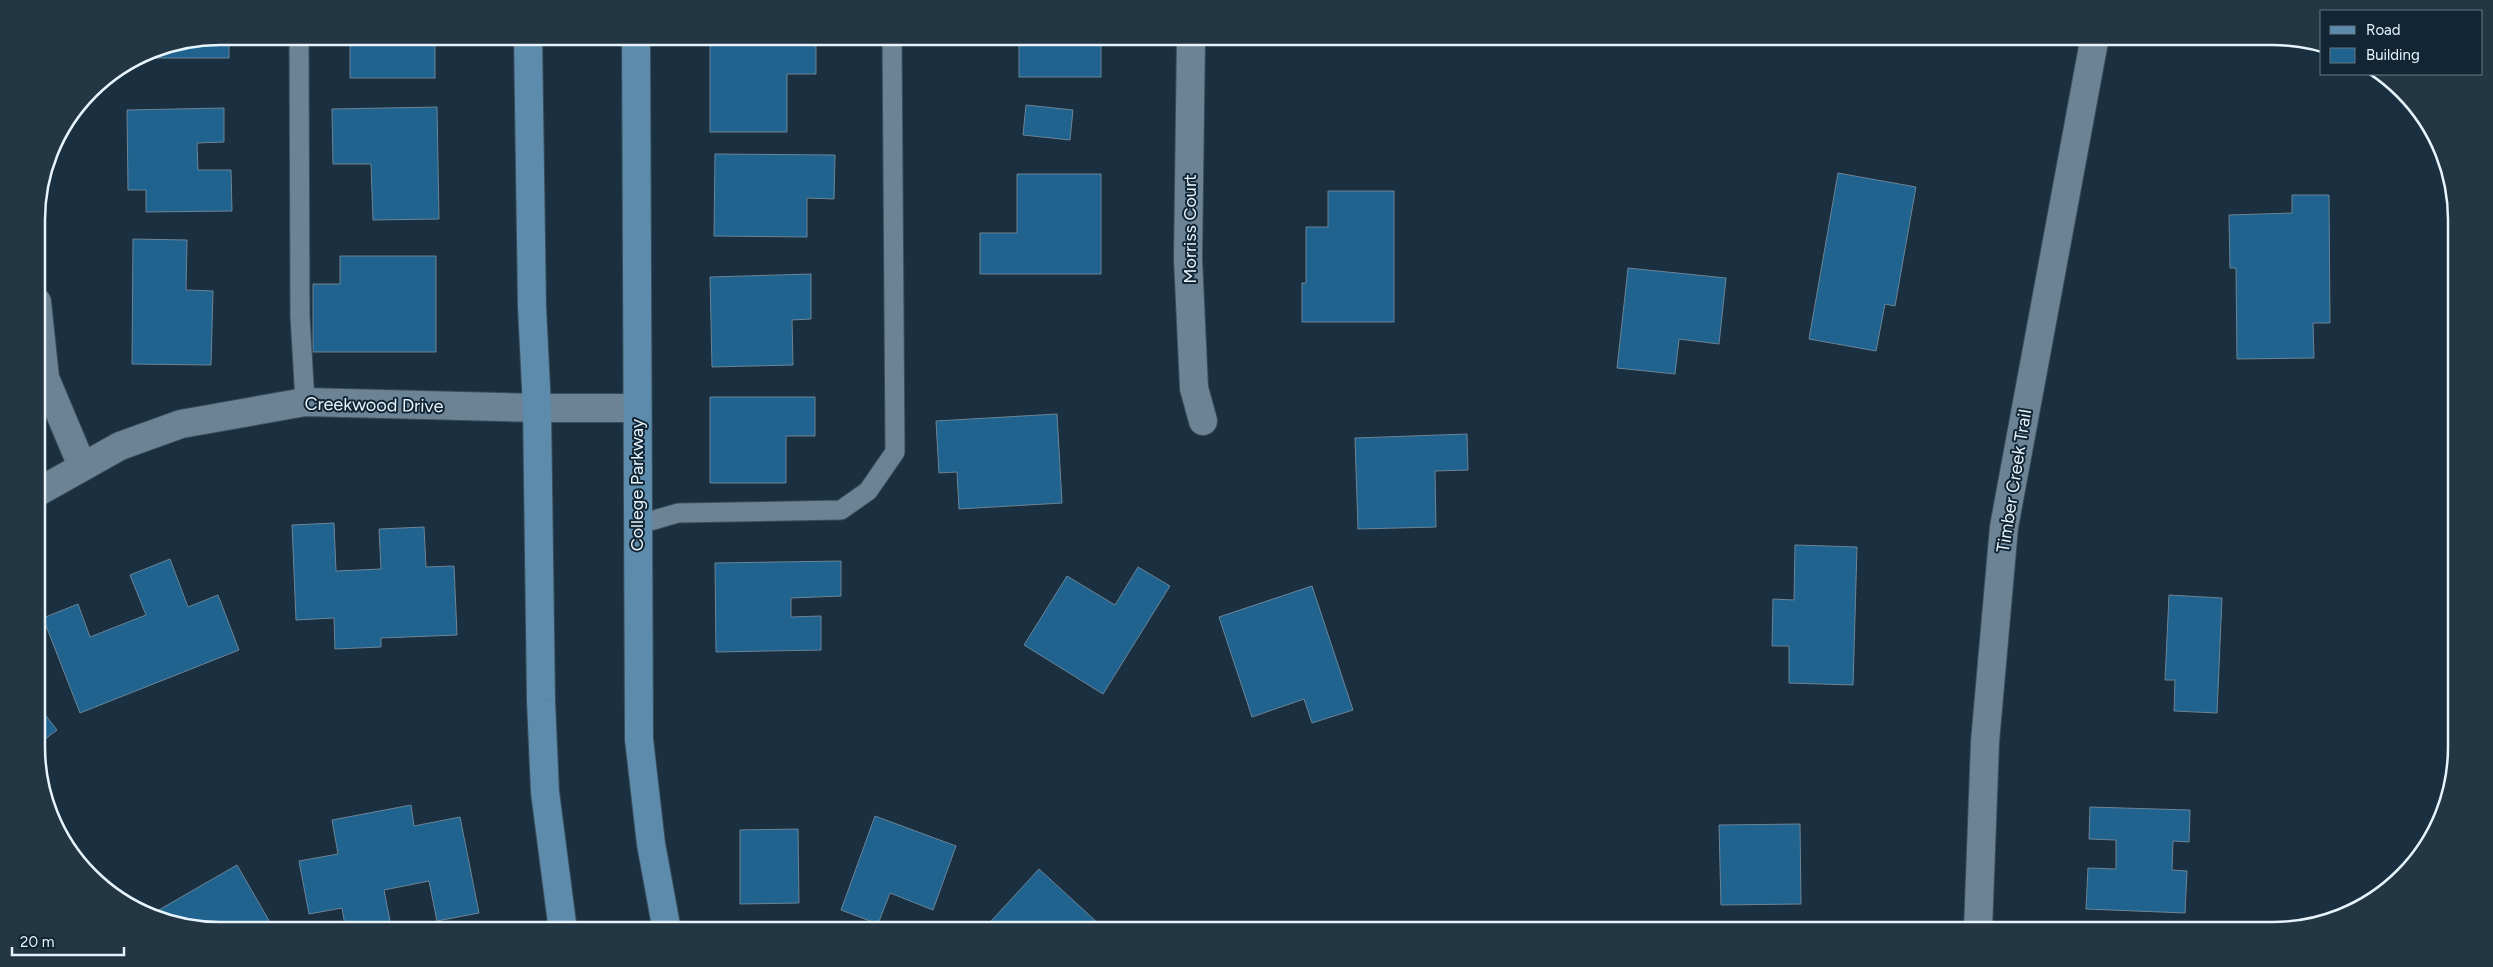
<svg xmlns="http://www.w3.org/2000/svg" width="2493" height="967" font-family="Figtree,sans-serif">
	<rect width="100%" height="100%" fill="#1a2f3f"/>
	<g fill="#1f638e" stroke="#6c8496">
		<polygon points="220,36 229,36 229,58 138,58 150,50"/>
		<rect x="350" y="36" width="85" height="42"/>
		<polygon points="710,36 816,36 816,74 787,74 787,132 710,132"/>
		<rect x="1019" y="36" width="82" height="41"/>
		<polygon points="1310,36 1404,36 1404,45 1310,44"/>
		<polygon points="1026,105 1073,110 1070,140 1023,135"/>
		<polygon points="437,107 439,219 373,220 371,164 333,164 332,109"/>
		<polygon points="224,108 224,142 197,143 198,170 231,170 232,211 146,212 146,190 128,190 127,110"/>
		<polygon points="715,154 835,155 834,199 807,198 807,237 714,236"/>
		<polygon points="1838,173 1916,187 1895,306 1885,304 1876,351 1809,339"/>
		<polygon points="1017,174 1101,174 1101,274 980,274 980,233 1017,233"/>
		<polygon points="1328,191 1394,191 1394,322 1302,322 1302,283 1306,283 1306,227 1328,227"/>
		<polygon points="2292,195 2329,195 2330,323 2313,323 2314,358 2237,359 2236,268 2230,268 2229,215 2292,213"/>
		<polygon points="133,239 187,240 186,290 213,291 211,365 132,364"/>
		<polygon points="340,256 436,256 436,352 313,352 313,284 340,284"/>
		<polygon points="1628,268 1726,278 1719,344 1679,339 1675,374 1617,368"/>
		<polygon points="811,274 811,319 792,320 793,365 712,367 710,277"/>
		<polygon points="710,397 815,397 815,436 786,436 786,483 710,483"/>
		<polygon points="1057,414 1062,503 959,509 957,472 939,473 936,421"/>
		<polygon points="1467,434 1468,470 1435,471 1436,527 1358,529 1355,438"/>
		<polygon points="334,523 336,571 381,569 379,529 424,527 426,567 454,566 457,635 381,638 381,647 335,649 334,618 296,620 292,525"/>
		<polygon points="1795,545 1857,547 1853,685 1789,683 1789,646 1772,646 1773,599 1794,600"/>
		<polygon points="170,559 188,607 218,595 239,650 80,713 43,618 78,604 90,637 146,615 130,575"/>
		<polygon points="841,561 841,596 791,598 791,617 821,616 821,650 716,652 715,563"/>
		<polygon points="1138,567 1170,586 1103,694 1024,645 1067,576 1115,605"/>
		<polygon points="1312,586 1353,710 1312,723 1304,699 1252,717 1219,617"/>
		<polygon points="2169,595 2222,598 2217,713 2174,711 2175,680 2165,680"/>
		<polygon points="39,707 57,730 40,743"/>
		<polygon points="411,805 414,826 460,817 479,913 437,921 429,881 384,890 392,931 346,931 342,908 309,914 299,861 338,854 332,820"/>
		<polygon points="2090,807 2190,810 2189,842 2173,841 2172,870 2187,871 2185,913 2086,909 2088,868 2116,869 2116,840 2089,839"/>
		<polygon points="875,816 956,846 933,910 890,893 878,924 841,910"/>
		<polygon points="1800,824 1801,904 1721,905 1719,825"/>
		<polygon points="798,829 799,903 740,904 740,830"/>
		<polygon points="237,865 275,931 220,931 161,921 150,915"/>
		<polygon points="1039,869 1099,924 1093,931 982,931"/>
		<polygon points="1819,924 1819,930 1756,930 1756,925"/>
	</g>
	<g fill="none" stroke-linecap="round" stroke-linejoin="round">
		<defs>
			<g id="lane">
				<polyline points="299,36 300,316 305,402"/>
				<polyline points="637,525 678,513 841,510 868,491 895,452 892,36"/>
			</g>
			<g id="street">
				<polyline points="1191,36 1188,259 1194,388 1203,421"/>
				<polyline points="37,302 45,378 82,466"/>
				<polyline points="38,492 120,446 181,424 305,402 537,408 637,408"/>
				<polyline points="1978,930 1985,742 2004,527 2095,36"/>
			</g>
			<g id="secondary">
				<polyline points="528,36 532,307 537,408 541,701 545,792 563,931"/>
				<polyline points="636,36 639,739 651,844 667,931"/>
			</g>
		</defs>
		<use href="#lane" stroke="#3a4c59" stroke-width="21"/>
		<use href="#street" stroke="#3a4c59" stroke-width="30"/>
		<use href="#secondary" stroke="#3a4c59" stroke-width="30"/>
		<use href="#lane" stroke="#6b8395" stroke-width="19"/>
		<use href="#street" stroke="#6b8395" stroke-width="28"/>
		<use href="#secondary" stroke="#5c8bab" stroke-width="28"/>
	</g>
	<g text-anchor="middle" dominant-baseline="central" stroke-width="4" stroke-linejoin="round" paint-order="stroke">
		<g font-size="18" fill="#e7f4fe" stroke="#112534">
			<text transform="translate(1190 229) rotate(-90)">Morriss Court</text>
			<text transform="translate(374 405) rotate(1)">Creekwood Drive</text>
			<text transform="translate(2014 481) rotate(-81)">Timber Creek Trail</text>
			<text transform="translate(637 485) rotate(-90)">College Parkway</text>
		</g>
	</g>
	<path d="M0 0H2493V967H0ZM220 45H2273A175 175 0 0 1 2448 220V747A175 175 0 0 1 2273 922H220A175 175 0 0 1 45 747V220A175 175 0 0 1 220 45Z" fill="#223644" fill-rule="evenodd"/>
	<path fill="none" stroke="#e7f4fe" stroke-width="2.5" d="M220 45H2273A175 175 0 0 1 2448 220V747A175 175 0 0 1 2273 922H220A175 175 0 0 1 45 747V220A175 175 0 0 1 220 45Z"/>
	<rect x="2320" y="10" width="162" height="65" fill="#112534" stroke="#677885"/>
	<rect x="2330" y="26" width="25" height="8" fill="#5c8bab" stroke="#677885"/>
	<text x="2366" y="35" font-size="15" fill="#e7f4fe">Road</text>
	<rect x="2330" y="48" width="25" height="15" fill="#1f638e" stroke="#677885"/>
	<text x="2366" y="60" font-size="15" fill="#e7f4fe">Building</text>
	<path d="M12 947v8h112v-8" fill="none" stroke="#e7f4fe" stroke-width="2.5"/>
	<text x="20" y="947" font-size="15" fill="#e7f4fe" stroke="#112534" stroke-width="4" paint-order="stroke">20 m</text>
</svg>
